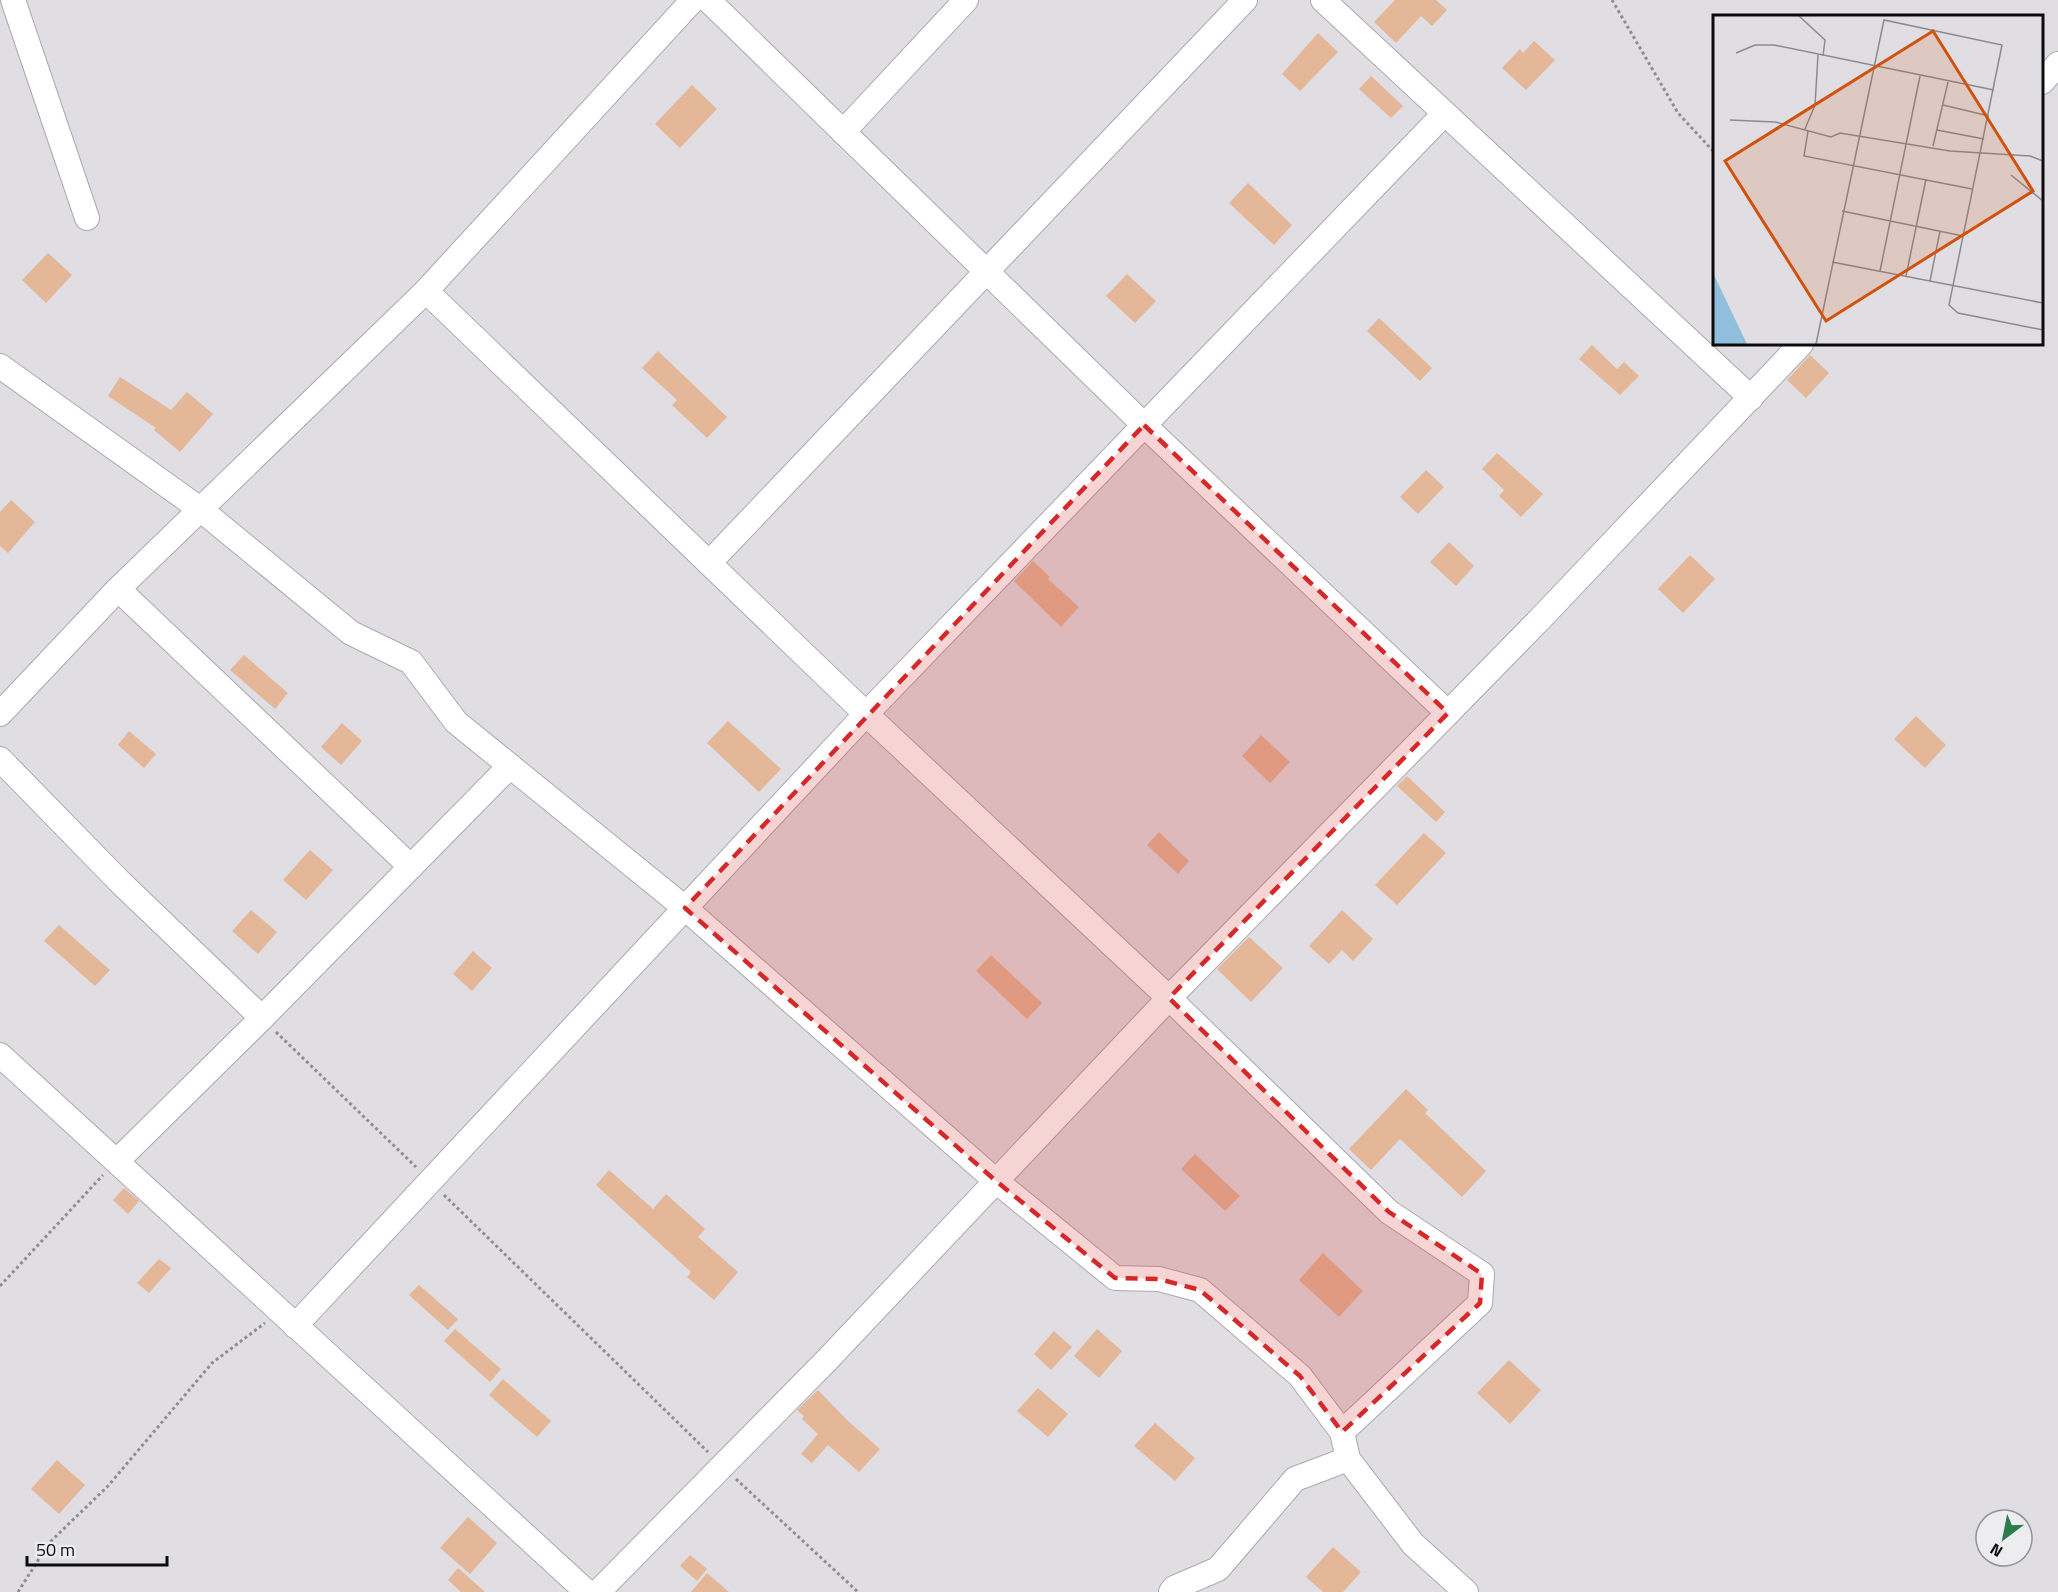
<svg xmlns="http://www.w3.org/2000/svg" width="2058" height="1592" font-family="'Titillium Web',sans-serif">
	<rect width="100%" height="100%" fill="#e0dee2"/>
	<g fill="#e4b799">
		<polygon points="1395,0 1436,0 1447,10 1432,26 1421,16 1396,43 1374,22"/>
		<polygon points="1318,33 1338,52 1300,91 1282,74"/>
		<polygon points="1534,41 1555,60 1526,90 1502,68 1520,49 1523,53"/>
		<polygon points="1371,76 1403,106 1391,118 1359,89"/>
		<polygon points="692,85 717,109 680,148 655,124"/>
		<polygon points="1248,183 1292,225 1274,245 1229,203"/>
		<polygon points="48,253 72,275 46,303 22,280"/>
		<polygon points="1127,274 1156,301 1135,323 1106,296"/>
		<polygon points="1379,318 1432,368 1420,381 1367,331"/>
		<polygon points="1592,345 1617,369 1624,362 1639,376 1620,395 1579,359"/>
		<polygon points="658,351 727,417 707,438 672,405 677,400 642,368"/>
		<polygon points="1810,355 1829,373 1806,398 1787,380"/>
		<polygon points="120,377 171,410 187,392 213,414 180,452 154,430 156,428 108,396"/>
		<polygon points="1497,453 1543,494 1521,517 1499,496 1504,490 1482,469"/>
		<polygon points="1426,470 1444,487 1418,514 1400,497"/>
		<polygon points="11,500 35,522 8,553 0,546 0,512"/>
		<polygon points="1449,542 1474,566 1456,586 1430,562"/>
		<polygon points="1690,555 1715,579 1683,613 1658,589"/>
		<polygon points="1033,561 1050,577 1048,579 1079,607 1061,627 1014,581"/>
		<polygon points="244,655 288,693 275,709 230,670"/>
		<polygon points="1916,716 1946,745 1925,768 1894,739"/>
		<polygon points="728,721 781,769 759,792 707,743"/>
		<polygon points="342,723 362,741 341,765 321,747"/>
		<polygon points="129,731 156,754 144,768 118,745"/>
		<polygon points="1261,735 1290,762 1270,783 1242,756"/>
		<polygon points="1407,776 1445,812 1436,822 1397,786"/>
		<polygon points="1159,832 1189,861 1178,874 1147,845"/>
		<polygon points="1424,833 1446,853 1397,905 1375,885"/>
		<polygon points="310,850 333,870 306,900 283,880"/>
		<polygon points="251,910 277,932 258,954 232,931"/>
		<polygon points="1342,910 1373,939 1353,961 1342,950 1329,964 1309,946"/>
		<polygon points="59,925 110,970 95,986 44,941"/>
		<polygon points="1249,937 1283,968 1251,1002 1217,969"/>
		<polygon points="473,951 492,968 472,991 453,974"/>
		<polygon points="991,955 1042,1003 1027,1019 976,971"/>
		<polygon points="1406,1089 1428,1110 1425,1113 1486,1171 1462,1197 1400,1139 1371,1170 1349,1149"/>
		<polygon points="1195,1154 1240,1196 1225,1211 1181,1169"/>
		<polygon points="609,1170 653,1209 666,1194 705,1229 698,1237 738,1272 714,1300 687,1277 691,1272 596,1185"/>
		<polygon points="124,1188 139,1201 128,1214 113,1200"/>
		<polygon points="1323,1253 1363,1291 1339,1317 1299,1280"/>
		<polygon points="159,1259 171,1268 149,1293 137,1283"/>
		<polygon points="419,1285 458,1319 448,1330 409,1295"/>
		<polygon points="455,1329 501,1369 490,1382 444,1341"/>
		<polygon points="1097,1329 1122,1351 1099,1378 1074,1356"/>
		<polygon points="1054,1331 1072,1347 1051,1370 1034,1354"/>
		<polygon points="1509,1360 1541,1390 1510,1424 1477,1393"/>
		<polygon points="503,1379 551,1421 537,1437 489,1395"/>
		<polygon points="1038,1388 1068,1414 1048,1437 1017,1411"/>
		<polygon points="818,1390 847,1420 880,1449 859,1472 828,1445 812,1463 801,1454 818,1434 802,1419 804,1416 797,1410"/>
		<polygon points="1155,1423 1195,1458 1175,1481 1134,1446"/>
		<polygon points="57,1460 85,1485 59,1514 31,1489"/>
		<polygon points="468,1517 497,1543 470,1574 440,1548"/>
		<polygon points="1333,1547 1361,1572 1343,1592 1323,1592 1306,1577"/>
		<polygon points="690,1555 707,1569 697,1581 680,1566"/>
		<polygon points="458,1568 485,1592 461,1592 448,1580"/>
		<polygon points="707,1573 729,1592 691,1592"/>
	</g>
	<g fill="none" stroke-linecap="round" stroke-linejoin="round">
		<defs>
			<g id="minor">
				<polyline points="13,0 87,218"/>
				<polyline points="708,0 1144,425 1448,713"/>
				<polyline points="1323,0 1751,398"/>
				<polyline points="2042,82 2058,64"/>
				<polyline points="843,132 966,0"/>
				<polyline points="426,291 866,714 1169,998 1389,1212 1482,1274 1480,1303 1342,1432"/>
				<polyline points="0,366 200,509 351,633 411,662 456,722 685,908 996,1181 1115,1278 1159,1279 1200,1290 1300,1376 1342,1432 1348,1459 1413,1544 1466,1592"/>
				<polyline points="709,563 1245,0"/>
				<polyline points="118,589 411,867"/>
				<polyline points="0,714 118,589 426,291 693,0"/>
				<polyline points="0,759 121,883 262,1018"/>
				<polyline points="0,1055 587,1592"/>
				<polyline points="117,1161 262,1018 510,766"/>
				<polyline points="295,1326 866,714 1444,114"/>
				<polyline points="598,1592 827,1360 1169,998 1542,617 1801,344"/>
				<polyline points="1171,1592 1174,1588 1218,1569 1295,1479 1348,1459"/>
			</g>
		</defs>
		<use href="#minor" stroke="#aaa9ac" stroke-width="26"/>
		<g stroke="#8e8d8f" stroke-width="3" stroke-dasharray="3 3" stroke-linecap="butt">
			<polyline points="1612,0 1678,113 1714,152"/>
			<polyline points="276,1032 416,1167"/>
			<polyline points="444,1195 708,1452"/>
			<polyline points="0,1286 103,1175"/>
			<polyline points="736,1479 858,1592"/>
			<polyline points="18,1592 49,1543 108,1486 212,1363 265,1323"/>
		</g>
		<use href="#minor" stroke="#fff" stroke-width="24"/>
	</g>
	<path fill="#d62828" fill-opacity="0.2" stroke="#d62828" stroke-width="4.5" stroke-dasharray="12 8" stroke-linejoin="round" d="M1144,425l304,288 -279,285 220,214 93,62 -2,29 -138,129 -42,-56 -100,-86 -41,-11 -44,-1 -119,-97 -311,-273z"/>
	<g transform="translate(1713 15)">
		<rect width="330" height="330" fill="#e0dee2"/>
		<path d="M0,258l34,71h-34z" fill="#90bedd"/>
		<path fill="none" stroke="#8b8a8d" stroke-width="1.5" d="M86,1l26,24 -2,16M23,38l19,-8h19l220,45M230,90l46,11M17,105l45,2 56,15 9,-4 110,18 80,5 13,5M92,114l10,-24 3,-50M224,115l47,9M95,116l-4,25 168,33M220,131l15,-64M298,160l32,26M129,196l121,25M119,247l211,41M167,256l40,-195M193,261l20,-97M217,266l10,-50M103,329l68,-324 118,25 -53,260 9,8 85,17"/>
		<path fill="#d2510c" fill-opacity="0.15" stroke="#d2510c" stroke-width="3" d="M220,16l100,160 -207,130 -101,-160z"/>
		<rect width="330" height="330" fill="none" stroke="#0c0c0d" stroke-width="3"/>
	</g>
	<g transform="translate(2004 1538) rotate(212)"><circle r="28" fill="#edecef" stroke="#939295" stroke-width="1.5"/>
	<path d="M0-4.5L10 22L0 15L-10 22Z" fill="#2b7c4d"/>
	<text y="-9" font-size="16" font-weight="bold" text-anchor="middle" fill="#0c0c0d">N</text>
	</g>
	<path d="M27 1556v9h140v-9" fill="none" stroke="#0c0c0d" stroke-width="3"/>
	<text x="36" y="1556" font-size="18" fill="#0c0c0d" stroke="#edecef" stroke-width="4.5" paint-order="stroke">50 m</text>
</svg>
